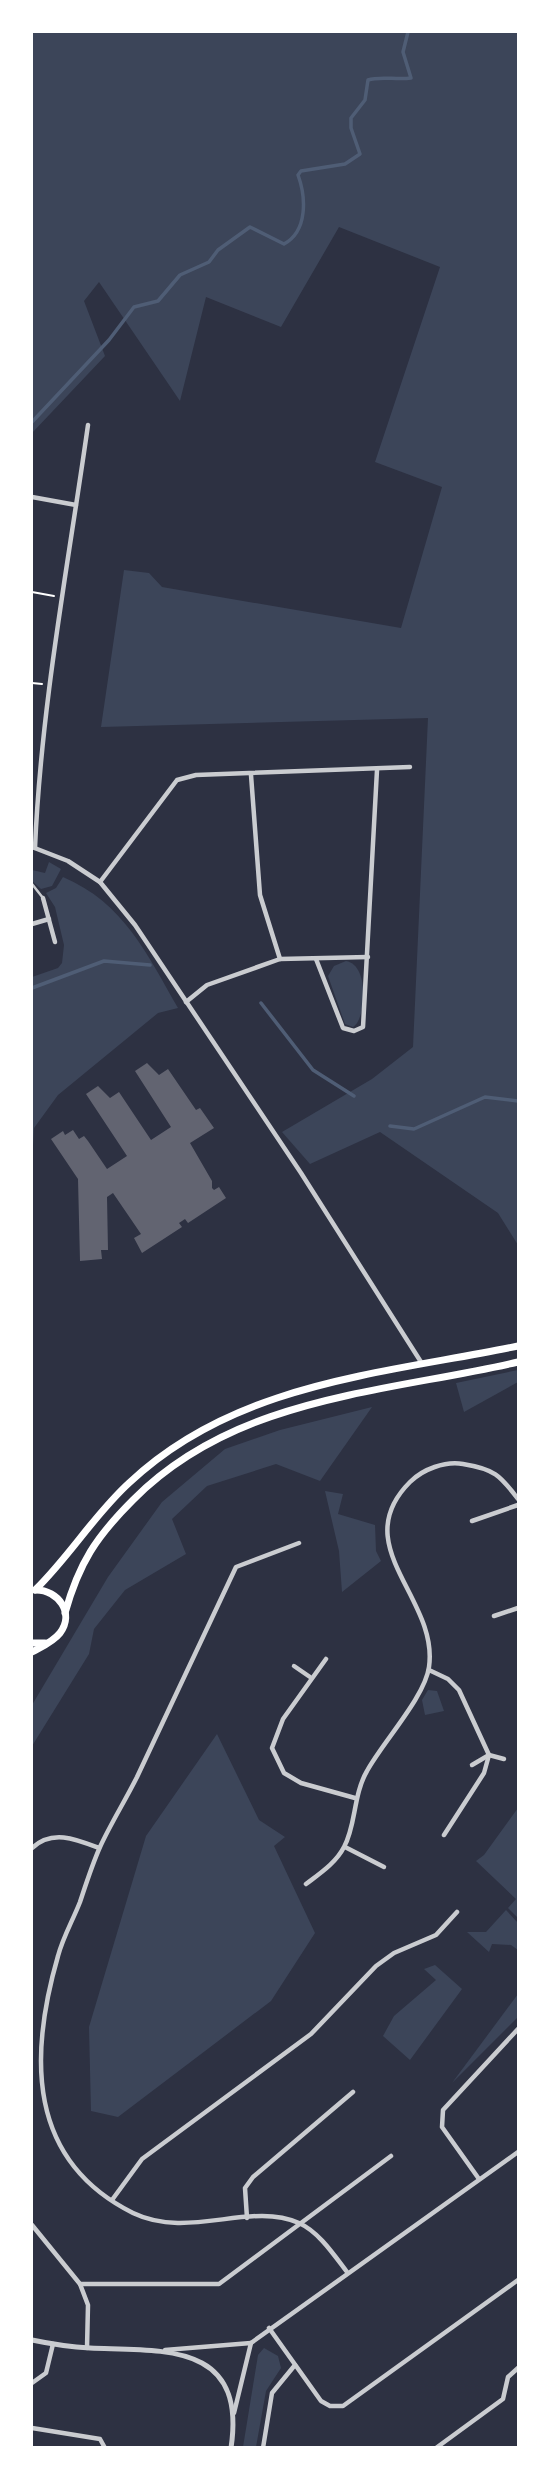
<svg xmlns="http://www.w3.org/2000/svg" width="550" height="2479" font-family="Poppins,sans-serif">
	<rect width="100%" height="100%" fill="#2d3142"/>
	<g fill="#3c4559">
		<polygon points="32,32 518,32 518,1245 498,1213 380,1132 310,1164 282,1132 372,1079 413,1047 428,718 101,727 124,570 149,573 162,587 401,628 442,487 375,462 440,267 339,227 281,327 206,297 180,401 99,282 84,301 105,356 32,433"/>
		<polygon points="49,862 61,869 52,886 41,889 32,881 32,870 45,873"/>
		<path d="M63,877c61,26 84,77 115,131l-20,5 -100,82 -24,33 -2,36v-187l26,-9 4,-5 2,-18 -9,-38 -9,-14 10,-5z"/>
		<path d="M346,961c24,4 20,59 7,66l-8,-3 -17,-48 6,-10z"/>
		<polygon points="518,1370 518,1382 464,1412 456,1383"/>
		<polygon points="372,1407 320,1481 276,1464 207,1486 172,1519 186,1554 125,1590 94,1629 89,1654 32,1746 32,1705 108,1577 162,1502 225,1449 280,1430"/>
		<polygon points="325,1491 343,1494 338,1514 375,1525 376,1551 381,1561 342,1592 339,1551"/>
		<polygon points="428,1690 437,1691 444,1711 425,1715 422,1700"/>
		<polygon points="217,1734 259,1820 285,1837 274,1846 315,1933 271,2001 118,2117 91,2111 89,2027 146,1836"/>
		<polygon points="518,1808 518,1918 508,1908 516,1899 476,1861 484,1855"/>
		<polygon points="506,1910 518,1923 518,1950 511,1945 492,1944 489,1952 467,1932 486,1932"/>
		<polygon points="435,1965 462,1989 410,2060 383,2036 394,2016 436,1980 424,1969"/>
		<polygon points="518,1994 518,2017 452,2083"/>
		<polygon points="264,2348 278,2356 281,2368 266,2391 256,2447 243,2447 258,2355"/>
	</g>
	<g fill="none" stroke-linecap="round" stroke-linejoin="round">
		<g stroke="#4f5d75" stroke-width="3.5">
			<path d="M32,422l77,-82 25,-33 24,-6 22,-26 29,-13 9,-12 32,-23 34,17c24,-13 22,-47 14,-69l3,-4 44,-7 15,-10 -9,-26v-10l14,-18 3,-20c11,-4 29,0 43,-2l-8,-26 5,-20"/>
			<polyline points="32,988 104,961 150,965"/>
			<polyline points="261,1003 313,1070 354,1096"/>
			<polyline points="390,1126 414,1129 485,1097 518,1101"/>
		</g>
	</g>
	<polygon fill="#626471" points="147,1063 159,1075 168,1069 196,1110 200,1108 214,1128 190,1143 212,1181 212,1188 214,1190 219,1187 226,1198 188,1223 185,1219 179,1223 182,1227 142,1253 134,1238 141,1234 113,1193 107,1197 108,1250 101,1250 102,1259 80,1261 78,1179 51,1139 63,1131 65,1135 73,1130 79,1139 84,1136 88,1141 107,1169 127,1156 86,1094 98,1086 110,1098 119,1092 151,1140 171,1127 135,1071"/>
	<g fill="none" stroke-linecap="round" stroke-linejoin="round">
		<g stroke="#fff" stroke-width="2">
			<polyline points="32,592 54,596"/>
			<polyline points="32,683 42,684"/>
		</g>
		<polyline stroke="#caccd0" stroke-width="2.5" points="32,884 43,898"/>
		<g stroke="#caccd0" stroke-width="4.5">
			<polyline points="32,497 76,505"/>
			<polyline points="251,775 260,895 280,959"/>
			<polyline points="32,847 68,861 100,882 135,925 301,1173 421,1362"/>
			<path d="M35,848c6,-142 33,-282 53,-423"/>
			<polyline points="100,882 177,780 196,775 410,767"/>
			<polyline points="43,898 55,942"/>
			<polyline points="32,924 49,919"/>
			<polyline points="316,959 343,1028 354,1031 363,1027 377,770"/>
			<polyline points="186,1002 207,985 280,959 368,957"/>
			<polyline points="472,1521 518,1505"/>
			<path d="M299,1543l-63,24c-33,70 -66,140 -99,210 -12,24 -26,46 -37,70 -8,18 -14,37 -20,55 -7,18 -17,35 -22,54 -29,100 -31,204 75,257 56,27 117,-12 166,10 20,9 35,32 48,49"/>
			<polyline points="494,1616 518,1608"/>
			<polyline points="326,1659 283,1719 272,1748 284,1773 301,1783 355,1798"/>
			<polyline points="294,1666 310,1677"/>
			<polyline points="429,1670 448,1679 459,1690 489,1755 484,1773 444,1835"/>
			<polyline points="472,1765 489,1755 504,1759"/>
			<polyline points="345,1847 384,1867"/>
			<path d="M32,1848c20,-19 44,-9 67,0"/>
			<path d="M306,1884c13,-10 30,-21 38,-37 12,-21 9,-52 23,-76 15,-28 58,-74 62,-104 10,-69 -83,-121 -19,-185 13,-13 35,-21 53,-18 31,5 37,11 55,35"/>
			<polyline points="479,2179 442,2127 443,2110 518,2029"/>
			<polyline points="112,2200 142,2159 311,2034 376,1966 394,1953 436,1935 457,1912"/>
			<polyline points="247,2218 245,2188 253,2177 353,2092"/>
			<polyline points="32,2225 80,2284 88,2305 87,2348"/>
			<polyline points="80,2284 219,2284 391,2156"/>
			<polyline points="269,2328 321,2401 330,2406 343,2406 518,2280"/>
			<polyline points="251,2343 518,2152"/>
			<polyline points="165,2350 251,2343"/>
			<polyline points="32,2383 46,2373 53,2344"/>
			<polyline points="234,2413 251,2343"/>
			<polyline points="32,2428 100,2439 105,2448"/>
			<polyline points="263,2448 272,2393 295,2365"/>
			<polyline points="436,2448 503,2399 508,2377 518,2368"/>
		</g>
		<path stroke="#caccd0" stroke-width="5" d="M32,2340c19,4 39,7 58,8 74,3 157,-6 141,100"/>
		<g stroke="#fff" stroke-width="7">
			<path d="M35,1590c34,-33 59,-75 94,-107 107,-101 254,-109 389,-137"/>
			<path d="M65,1613c14,-50 31,-76 68,-113 103,-104 251,-107 385,-138"/>
			<polyline points="32,1643 45,1643"/>
			<path d="M32,1652c9,-5 21,-10 28,-19 15,-20 -2,-43 -24,-43"/>
		</g>
	</g>
	<rect width="550" height="2479" fill="none" stroke="#ffffff" stroke-width="66"/>
</svg>
